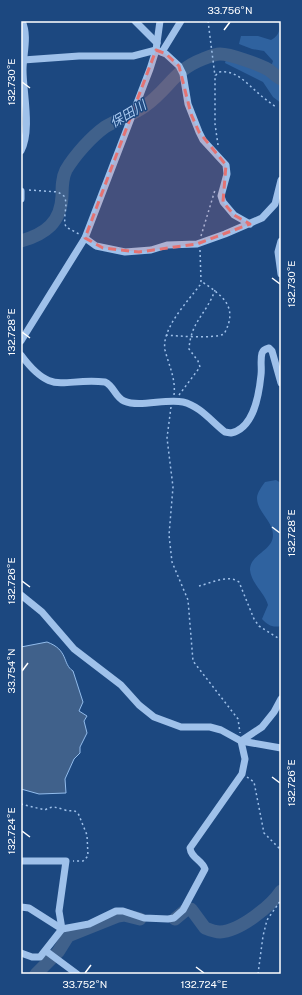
<svg xmlns="http://www.w3.org/2000/svg" width="302" height="995" font-family="'Public Sans','Noto Sans JP',sans-serif">
	<rect width="100%" height="100%" fill="#1c4880"/>
	<g fill="#2f629f">
		<path d="M278,21h3v82l-8,-6 -10,-15 -38,-19 2,-7 10,-2 21,10 13,3 2,-6 -9,-10 -12,-2 -13,-5 2,-8h17l13,4c9,-5 9,-10 7,-19z"/>
		<path d="M276,480l5,3v143c-9,2 -13,-1 -19,-7l6,-14c-3,-12 -17,-22 -18,-35 0,-16 23,-19 23,-35 0,-14 -16,-23 -16,-37 0,-5 5,-12 8,-16z"/>
	</g>
	<path fill="#40618b" stroke="#92bcec" d="M47,642c22,8 15,22 26,29l10,31 -4,9 8,5 -3,5 3,12 -7,14v6l-6,6 -9,20 1,14 -27,1 -18,-5v-142z"/>
	<g fill="none" stroke-linecap="round" stroke-linejoin="round">
		<g stroke="#40618b" stroke-width="13">
			<path d="M21,241c25,-7 40,-19 41,-45 0,-9 0,-18 4,-26 9,-15 25,-33 39,-43 13,-8 28,-12 40,-21 24,-17 29,-36 58,-47 5,-2 12,-5 17,-5 11,0 40,11 49,16 4,3 8,7 12,9"/>
			<path d="M175,919l12,-10h4l14,19c5,2 10,4 15,4 20,-1 51,-26 61,-41"/>
			<polyline points="36,974 58,952 68,936 118,916 124,915 140,919"/>
		</g>
		<g stroke="#9fc1ea" stroke-width="1.5" stroke-dasharray="2 3" stroke-linecap="butt">
			<polyline points="208,21 215,76"/>
			<path d="M218,145l-3,-21v-48l4,-4c17,-2 26,10 37,19 6,6 13,11 20,16"/>
			<path d="M29,190l29,2 6,4c5,9 -2,21 2,31l13,7"/>
			<polyline points="201,236 215,190"/>
			<path d="M166,335c12,1 48,4 58,-1 15,-27 -1,-38 -23,-53"/>
			<path d="M174,395c2,-16 -5,-29 -9,-45 -4,-21 23,-49 35,-65l1,-4 -1,-31"/>
			<path d="M179,395l21,-28 -2,-6 -9,-12c2,-28 17,-34 26,-59"/>
			<polyline points="171,407 167,438 173,487 169,535 172,562 188,600 193,661 238,719 240,733"/>
			<path d="M199,586c12,-3 29,-12 40,-4l15,37 5,7 22,14"/>
			<polyline points="247,777 254,782 264,833 281,850"/>
			<path d="M21,804l24,6c7,-5 13,-2 20,0 5,2 8,-1 13,3l9,22 1,21 -5,5h-10"/>
			<polyline points="258,974 263,936 267,920 281,900"/>
		</g>
		<g stroke="#9fc1ea" stroke-width="7">
			<polyline points="135,21 157,43"/>
			<polyline points="162,52 181,21"/>
			<polyline points="23,60 79,56 133,56 156,50 166,54 179,66 183,74 188,104 199,132 203,140 226,165 227,174 221,196 223,202 234,215 250,224"/>
			<path d="M21,151c11,-21 2,-58 2,-81 0,-16 6,-34 -1,-49"/>
			<polyline points="21,191 21,199"/>
			<polyline points="85,238 96,246 125,252 151,250 167,245 197,244 225,234 262,218 275,204 281,180"/>
			<polyline points="281,241 278,252 281,274"/>
			<polyline points="21,341 85,238 150,69 156,50 160,21"/>
			<path d="M21,355c32,43 42,22 84,27 9,4 10,15 19,19 16,7 42,-3 59,1 17,4 29,20 42,30l6,1c23,-5 28,-38 30,-58 1,-7 -1,-15 1,-22 1,-3 3,-4 7,-5l3,3 9,32"/>
			<polyline points="21,595 42,612 74,649 121,685 139,705 154,717 181,727 210,727 221,730 241,741 281,748"/>
			<polyline points="241,741 262,727 274,712 281,699"/>
			<polyline points="21,861 66,861 59,911 62,929"/>
			<polyline points="21,907 29,908 62,929"/>
			<polyline points="46,951 77,974"/>
			<path d="M21,953l11,4h8l22,-28 27,-5 27,-13h7l21,7 24,1 6,-1 9,-8 22,-41c-3,-9 -14,-11 -15,-21l52,-74 3,-15 -4,-18"/>
		</g>
	</g>
	<path fill="#e47373" fill-opacity="0.2" stroke="#e47373" stroke-width="3" stroke-dasharray="8 5" stroke-linejoin="round" d="M156,50l10,4 13,12 12,48 8,18 27,33 -3,37 11,13 16,9 -53,20 -58,8 -36,-4 -18,-10z"/>
	<path fill="none" stroke="#fff" stroke-width="1.5" d="M224,30l6,-8M22,82l8,6M272,278l8,6M22,332l8,6M272,527l8,6M22,581l8,6M22,671l6,-8M272,777l8,6M22,831l8,6M196,967l8,6M85,973l6,-8"/>
	<g text-anchor="middle" dominant-baseline="central" stroke-width="3" stroke-linejoin="round" paint-order="stroke">
		<g font-size="13" font-style="italic" fill="#abcbf1" stroke="#1c4880">
			<text transform="translate(128 114) rotate(-31)">保田川</text>
		</g>
	</g>
	<rect width="302" height="995" fill="none" stroke="#1c4880" stroke-width="44"/>
	<rect x="22" y="22" width="258" height="951" fill="none" stroke="#fff" stroke-width="1.5"/>
	<g font-size="10" text-anchor="middle" fill="#fff">
		<text x="230" y="14">33.756°N</text>
		<text transform="translate(11 82) rotate(-90)" y="4">132.730°E</text>
		<text transform="translate(291 284) rotate(-90)" y="4">132.730°E</text>
		<text transform="translate(11 332) rotate(-90)" y="4">132.728°E</text>
		<text transform="translate(291 533) rotate(-90)" y="4">132.728°E</text>
		<text transform="translate(11 581) rotate(-90)" y="4">132.726°E</text>
		<text transform="translate(11 671) rotate(-90)" y="4">33.754°N</text>
		<text transform="translate(291 783) rotate(-90)" y="4">132.726°E</text>
		<text transform="translate(11 831) rotate(-90)" y="4">132.724°E</text>
		<text x="85" y="988">33.752°N</text>
		<text x="204" y="988">132.724°E</text>
	</g>
</svg>
